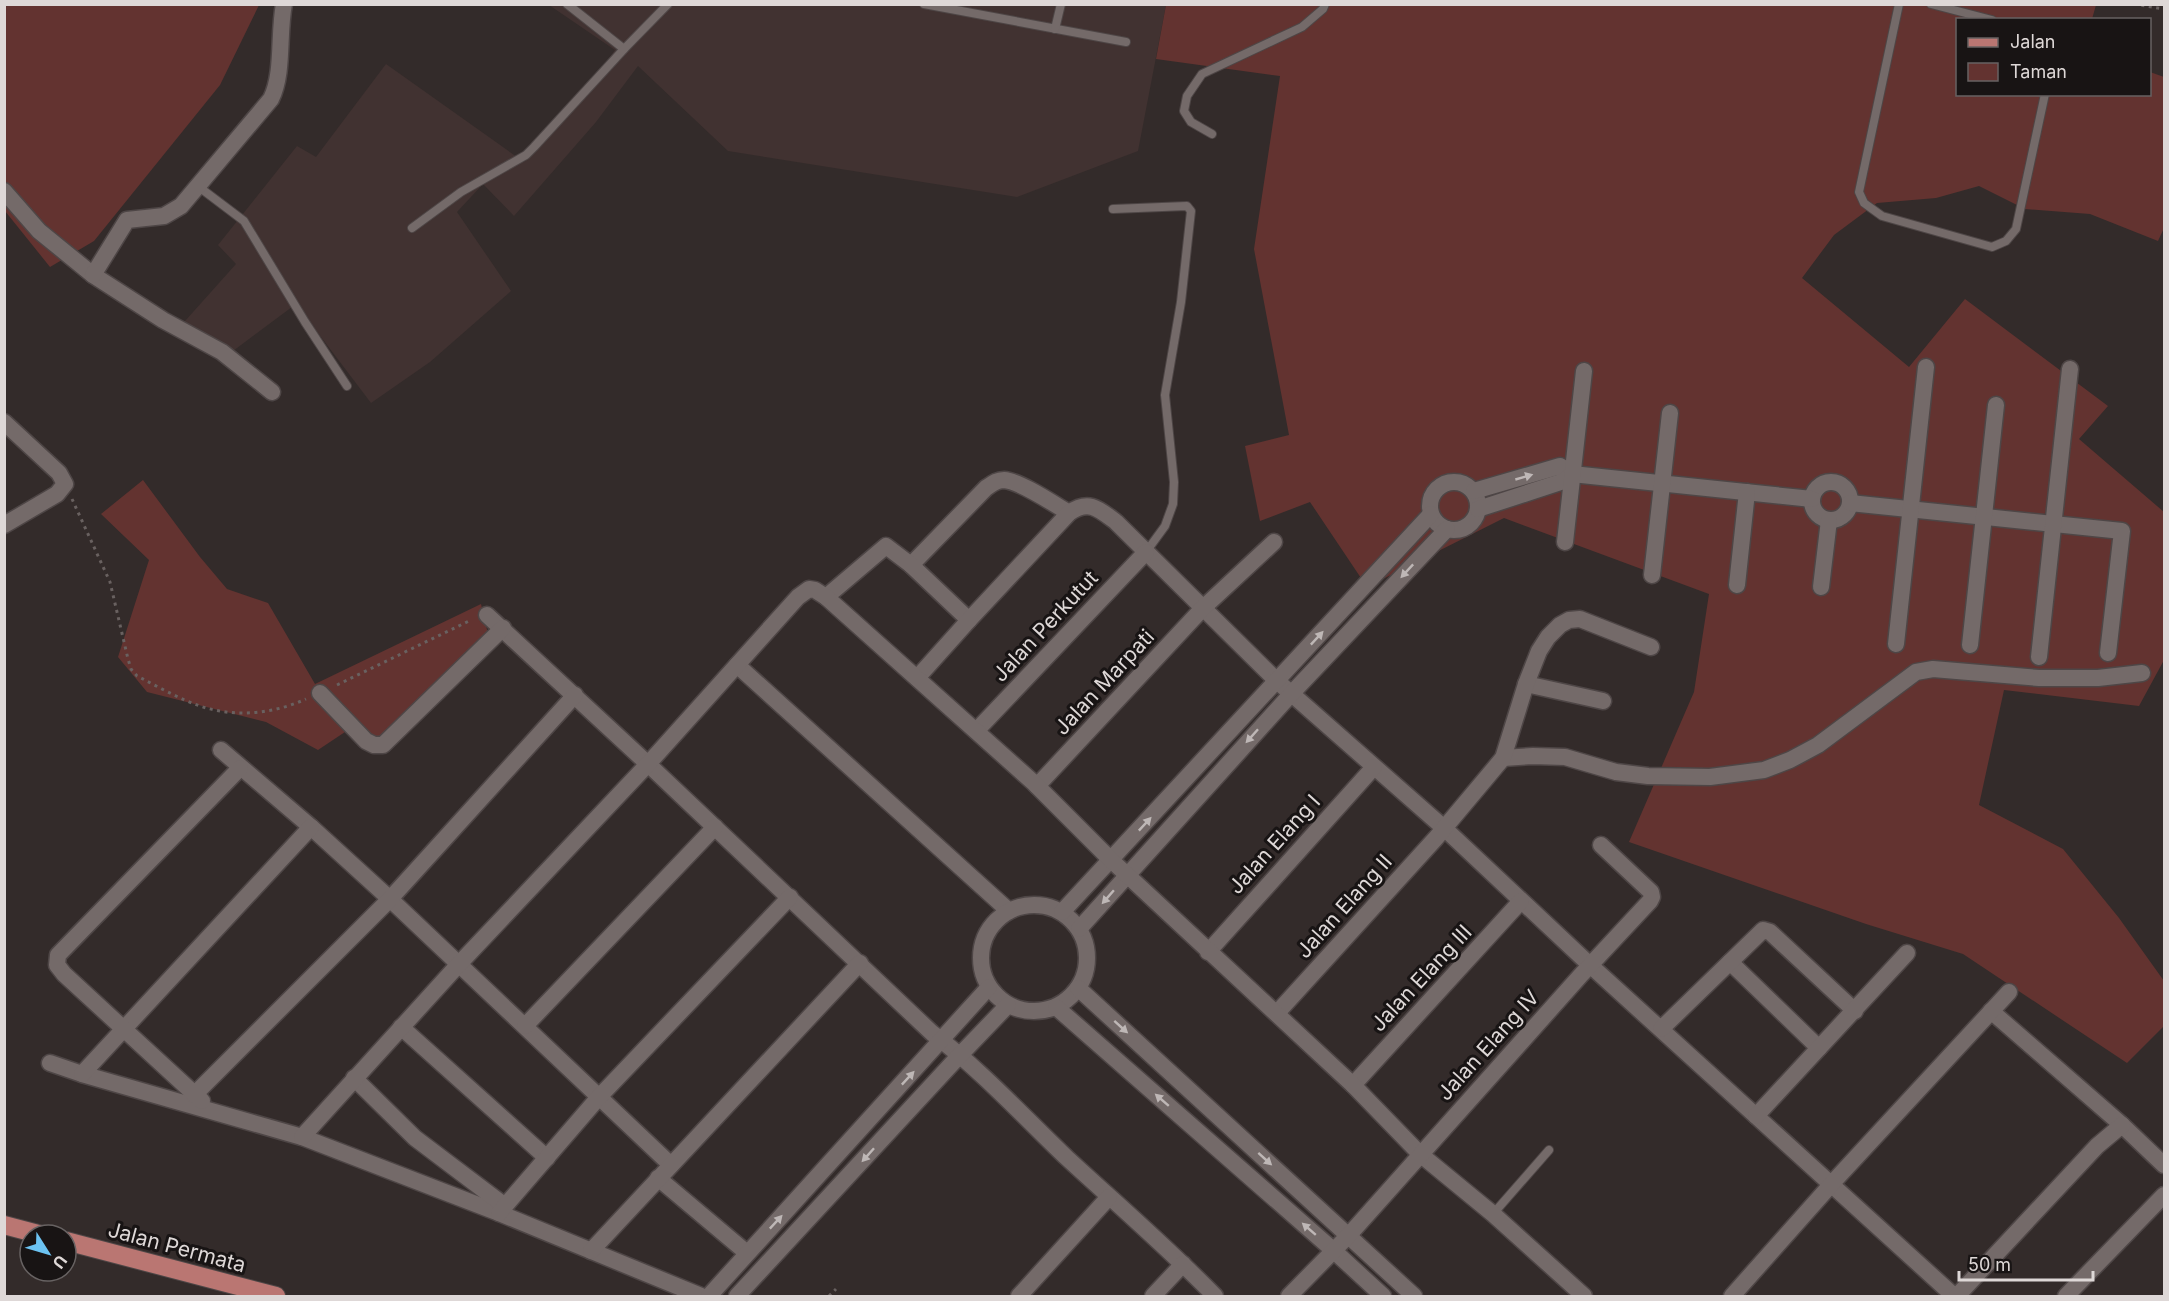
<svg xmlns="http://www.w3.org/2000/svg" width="2169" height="1301" font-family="Inter,sans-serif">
	<rect width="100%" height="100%" fill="#332b2a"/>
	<polygon fill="#413231" points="549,5 1166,5 1138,151 1017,197 728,151 638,66 596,122 514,216 483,184 457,212 511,291 430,362 371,403 296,304 229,354 177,330 236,264 218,245 297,146 316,157 386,64 524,162 573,108 615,50"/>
	<g fill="#633330">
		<polygon points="4,5 259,5 220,85 94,241 50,267 5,211"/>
		<polygon points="1166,5 2096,5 2092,19 1958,20 1958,94 2150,94 2150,72 2164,77 2164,228 2158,241 2090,214 2025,209 1979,186 1936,198 1877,203 1834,235 1802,278 1909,367 1965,299 2108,406 2079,439 2164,512 2164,660 2139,706 2004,690 1979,805 2063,849 2119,918 2164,981 2164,1026 2127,1063 1963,954 1866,924 1629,842 1694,692 1709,594 1504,518 1367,587 1310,502 1260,521 1245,446 1289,435 1254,249 1280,76 1156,59"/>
		<polygon points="143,480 200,557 227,589 268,603 315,684 481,604 491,647 385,748 354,726 318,750 266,722 147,692 118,657 149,560 101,514"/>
	</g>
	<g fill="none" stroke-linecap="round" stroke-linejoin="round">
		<defs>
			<g id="lane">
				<polyline points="567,4 624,49"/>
				<polyline points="924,4 1126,42"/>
				<polyline points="1899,4 1859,192 1864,203 1882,216 1992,247 2006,241 2016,229 2045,94"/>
				<polyline points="1931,4 1992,20"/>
				<polyline points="1055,29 1061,4"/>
				<polyline points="1212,134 1191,122 1184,111 1187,96 1202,74 1302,27 1323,9 1325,4"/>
				<polyline points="199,187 244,221 305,322 347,386"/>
				<polyline points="1113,209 1187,206 1191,211 1181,302 1165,395 1174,482 1173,504 1165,526 1146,552"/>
				<polyline points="412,228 461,192 526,155 534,147 624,49 668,4"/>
				<polyline points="1493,1214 1549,1150"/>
			</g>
			<g id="street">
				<polyline points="4,191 39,231 93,275 163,320 222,352 272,392"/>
				<path d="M93,275l34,-55 37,-4 17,-10 90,-107c13,-26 7,-65 13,-95"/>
				<polyline points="4,422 59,473 65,484 57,494 4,525"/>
				<circle cx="1831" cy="501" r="19"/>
				<circle cx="1454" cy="506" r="24"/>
				<polyline points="1474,491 1560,466 1572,474 1812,499"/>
				<polyline points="1850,503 2122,531 2108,653"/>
				<polyline points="1478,509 1564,481 1572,474"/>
				<polyline points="1565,542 1584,371"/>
				<path d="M911,565l75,-77c6,-4 10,-8 18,-8 16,1 50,24 65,33"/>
				<polyline points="1652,575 1670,413"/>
				<polyline points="1737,585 1747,492"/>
				<polyline points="1821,587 1829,520"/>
				<polyline points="826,597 886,546 911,565 969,620"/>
				<path d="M487,615l161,149 284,269c49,37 91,83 135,125 50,46 101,90 148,138"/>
				<polyline points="1896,644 1926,367"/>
				<polyline points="1970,645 1996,405"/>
				<polyline points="2039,657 2070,369"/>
				<polyline points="737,665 1009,911"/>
				<path d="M917,678l52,-58 100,-107c20,-14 30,-4 47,9l161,159 167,147 146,137 364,331"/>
				<polyline points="1526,684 1603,701"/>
				<polyline points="320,693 366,741 374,745 383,745 503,628"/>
				<polyline points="977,730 1146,552"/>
				<polyline points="221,750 311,827 390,899 671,1165"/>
				<polyline points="1503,758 1533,756 1565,757 1616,772 1648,776 1710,777 1764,770 1790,760 1818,745 1916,672 1933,669 2039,678 2098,678 2142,673"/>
				<polyline points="1037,786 1203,608 1274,542"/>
				<circle cx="1034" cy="958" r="53"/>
				<polyline points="1062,912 1431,514"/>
				<polyline points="1079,929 1292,693 1447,529"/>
				<polyline points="1208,952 1374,767"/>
				<polyline points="1730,962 1819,1048"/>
				<polyline points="1078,988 1414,1296"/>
				<polyline points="1056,1007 1333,1250 1383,1296"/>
				<polyline points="1991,1011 2122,1125 2164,1165"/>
				<polyline points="1277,1013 1436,838 1503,758 1526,684 1539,651 1548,637 1560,625 1569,620 1580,619 1651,647"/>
				<polyline points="525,1026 715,827"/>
				<polyline points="401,1027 547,1158"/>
				<polyline points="1661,1029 1763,930 1770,932 1855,1011"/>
				<polyline points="50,1063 82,1074 302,1137 499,1213 701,1296"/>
				<polyline points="82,1074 311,827"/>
				<polyline points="354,1078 415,1138 505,1206"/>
				<polyline points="1353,1085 1521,901"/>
				<polyline points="194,1095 390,899 575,695"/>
				<polyline points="202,1101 64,974 57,965 58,955 240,768"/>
				<polyline points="1756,1116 1907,953"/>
				<polyline points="302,1137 459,964 648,764 798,597 809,589 815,590 826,597 1034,783 1111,860 1353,1085 1420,1154 1493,1214 1584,1296"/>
				<polyline points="658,1178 747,1253"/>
				<polyline points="499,1213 599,1097 790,897"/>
				<polyline points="591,1251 860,963"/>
				<polyline points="709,1296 989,987"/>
				<polyline points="737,1296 959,1056 1008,1005"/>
				<polyline points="1019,1296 1109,1197"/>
				<polyline points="1153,1296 1183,1264"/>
				<polyline points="1289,1296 1349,1235 1581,975 1650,901 1652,897 1651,892 1601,845"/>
				<polyline points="1732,1296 1836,1179 2009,992"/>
				<polyline points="1957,1296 2097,1146 2122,1125"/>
				<polyline points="2066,1296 2164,1195"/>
			</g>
			<g id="primary">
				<polyline points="4,1225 42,1235"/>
				<polyline points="66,1241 276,1296"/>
			</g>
		</defs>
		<use href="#lane" stroke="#4e4646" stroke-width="10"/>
		<use href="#street" stroke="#4e4646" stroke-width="19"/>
		<use href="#primary" stroke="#4e4646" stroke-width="20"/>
		<g stroke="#696160" stroke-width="3" stroke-dasharray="3 4.5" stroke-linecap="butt">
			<polyline points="2134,4 2164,9"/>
			<path d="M72,499l38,83 18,77 3,10 6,7c20,10 42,23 63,30 35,12 73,8 106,-7"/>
			<polyline points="337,685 471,620"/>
			<polyline points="829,1296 836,1289"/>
		</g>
		<use href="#lane" stroke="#746a69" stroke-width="8"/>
		<use href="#street" stroke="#746a69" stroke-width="16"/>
		<use href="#primary" stroke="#ba7672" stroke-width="18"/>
	</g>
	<defs><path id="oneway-solid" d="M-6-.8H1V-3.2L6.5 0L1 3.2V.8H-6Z" transform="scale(1.5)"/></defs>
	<g fill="#beb7b6">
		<use href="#oneway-solid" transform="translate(1524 477) rotate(-16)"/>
		<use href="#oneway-solid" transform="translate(1407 571) rotate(133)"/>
		<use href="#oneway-solid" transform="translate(1317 638) rotate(-47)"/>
		<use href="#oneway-solid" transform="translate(1252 736) rotate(132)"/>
		<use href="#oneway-solid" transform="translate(1145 824) rotate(-47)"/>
		<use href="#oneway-solid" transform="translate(1108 897) rotate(131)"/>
		<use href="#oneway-solid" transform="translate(1121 1027) rotate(42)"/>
		<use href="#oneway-solid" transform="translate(908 1078) rotate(-47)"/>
		<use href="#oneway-solid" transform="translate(1162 1100) rotate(-139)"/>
		<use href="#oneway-solid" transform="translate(868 1155) rotate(132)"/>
		<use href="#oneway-solid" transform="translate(1265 1159) rotate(42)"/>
		<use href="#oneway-solid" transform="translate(776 1222) rotate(-47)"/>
		<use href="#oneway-solid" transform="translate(1309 1229) rotate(-139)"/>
	</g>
	<g text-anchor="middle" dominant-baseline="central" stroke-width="6" stroke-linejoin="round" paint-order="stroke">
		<g font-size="21" fill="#ded8d7" stroke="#181414">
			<text transform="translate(1045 626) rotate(-47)">Jalan Perkutut</text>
			<text transform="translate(1104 682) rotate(-47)">Jalan Marpati</text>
			<text transform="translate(1274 844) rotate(-48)">Jalan Elang I</text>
			<text transform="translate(1344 906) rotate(-48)">Jalan Elang II</text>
			<text transform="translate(1421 978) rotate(-47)">Jalan Elang III</text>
			<text transform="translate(1488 1045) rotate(-48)">Jalan Elang IV</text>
			<text transform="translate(177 1247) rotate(15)">Jalan Permata</text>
		</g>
	</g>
	<rect width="2169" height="1301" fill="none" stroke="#ded8d7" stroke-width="12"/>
	<rect x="1956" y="18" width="195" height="78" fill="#181414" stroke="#676262" stroke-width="1.5"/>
	<rect x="1968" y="38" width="30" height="9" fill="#ba7672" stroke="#676262" stroke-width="1.5"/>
	<text x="2010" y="48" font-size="18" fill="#ded8d7">Jalan</text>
	<rect x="1968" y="63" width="30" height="18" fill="#633330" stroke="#676262" stroke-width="1.5"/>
	<text x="2010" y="78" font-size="18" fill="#ded8d7">Taman</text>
	<g transform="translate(48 1253) rotate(127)"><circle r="28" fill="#181414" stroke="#676262" stroke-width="1.5"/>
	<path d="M0-4.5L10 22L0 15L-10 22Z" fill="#6cc3f2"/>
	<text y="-9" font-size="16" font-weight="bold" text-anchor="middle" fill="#ded8d7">U</text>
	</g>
	<path d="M1959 1271v9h134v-9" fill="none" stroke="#ded8d7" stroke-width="3"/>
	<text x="1968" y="1271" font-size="18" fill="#ded8d7" stroke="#181414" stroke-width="4.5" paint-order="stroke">50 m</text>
</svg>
